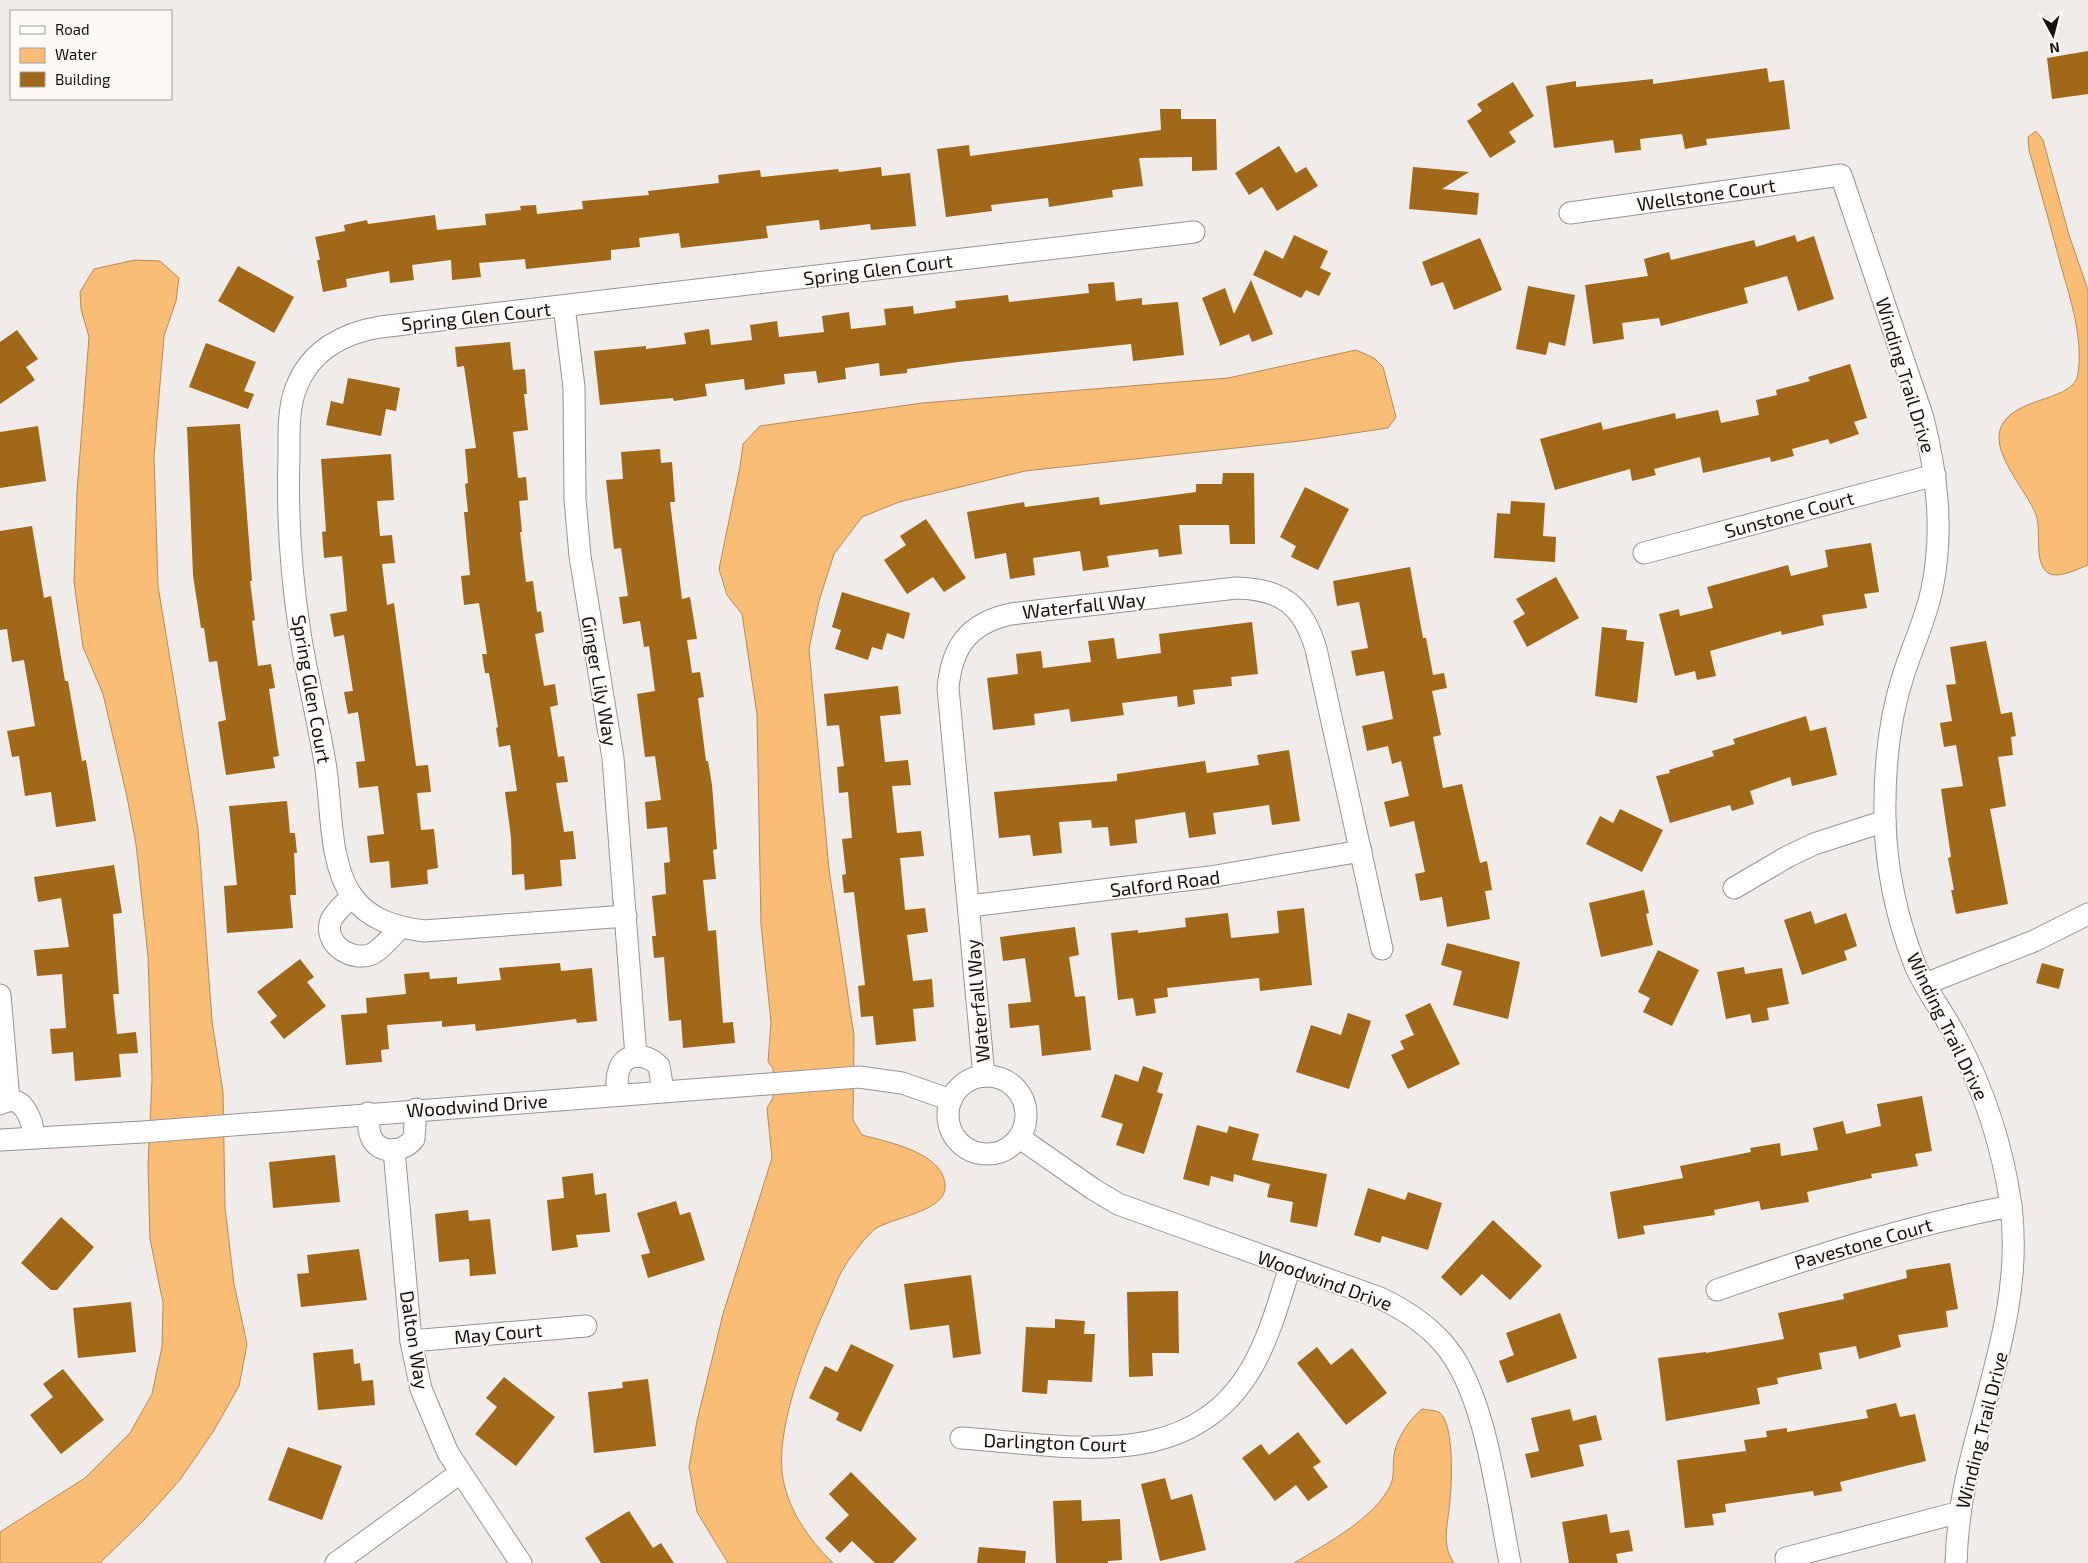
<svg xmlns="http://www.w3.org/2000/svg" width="2088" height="1563" font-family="'Exo 2',sans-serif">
	<rect width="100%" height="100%" fill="#f0ece9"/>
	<g fill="#fabd75" stroke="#b68a58">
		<path d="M2036,131l7,9 26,95 19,55v275c-10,4 -30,14 -40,8 -15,-11 -6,-42 -12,-58 -8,-24 -50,-65 -33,-92 17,-27 71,-22 75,-49 5,-37 -7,-73 -17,-108 -10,-38 -21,-77 -32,-116l-1,-13z"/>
		<polygon points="135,260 160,261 179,278 176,301 164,336 154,456 158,586 198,829 212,1021 223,1092 225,1207 234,1284 247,1344 239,1386 213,1432 179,1481 144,1520 100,1563 0,1563 0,1532 85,1478 130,1433 152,1394 162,1347 163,1303 150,1239 148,1164 152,1079 148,956 136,844 126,792 103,694 83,647 74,582 77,492 89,337 81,309 80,292 94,269"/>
		<path d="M1356,350l18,8 9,9 13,50 -8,11 -88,13 -275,30 -126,31 -37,15 -28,37 -15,47 -10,48 20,221 25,166 -1,84 9,15c25,7 86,18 83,54 -3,23 -54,29 -70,40 -8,6 -23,26 -29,35 -7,10 -11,23 -16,34 -21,46 -53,123 -48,174 4,35 26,67 51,91h-105l-31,-51 -8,-45 8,-46 26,-107 49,-156 -5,-50 6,-10v-30l-5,-6 3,-40 -10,-97 -4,-211 -15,-100 -15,-19 -8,-26 21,-102 3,-23 17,-18 162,-23 306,-25z"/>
		<path d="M1422,1409c5,1 14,1 18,4 14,11 12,69 10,86 -1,22 -10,45 4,64h-160c30,-18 82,-45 97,-79 4,-10 1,-23 4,-34 4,-15 15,-31 27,-41z"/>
	</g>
	<g fill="#a06818">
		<polygon points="2088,51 2088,94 2052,99 2047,58"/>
		<polygon points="1767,68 1769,82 1784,80 1790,129 1706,139 1707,145 1685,149 1682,134 1640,139 1641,150 1615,153 1613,140 1554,148 1546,86 1576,81 1576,87 1653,79 1653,84"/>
		<polygon points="1513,82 1534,116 1509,132 1516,142 1490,158 1467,121 1482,111 1477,104"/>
		<polygon points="1160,109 1181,109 1181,119 1216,119 1217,170 1192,171 1192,157 1139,158 1143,186 1112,190 1113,197 1049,207 1048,198 991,205 992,211 946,217 937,149 969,145 970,156 1161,130"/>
		<polygon points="1279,146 1296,173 1306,167 1318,186 1277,211 1262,187 1249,195 1235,173"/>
		<polygon points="881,167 882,176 910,173 916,226 871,230 870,224 820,230 819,220 766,226 768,238 681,248 679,233 639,238 640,247 611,250 611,260 526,269 525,259 479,263 481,277 452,280 451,260 412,265 414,280 390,283 389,271 346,279 347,287 323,292 317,260 320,260 315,237 345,231 344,225 367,220 368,224 435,215 437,230 486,225 485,214 521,210 520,206 536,205 537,214 583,209 582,201 649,195 648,191 719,183 718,175 760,170 761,177 838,169 839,172"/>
		<polygon points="1413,167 1469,172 1442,189 1479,193 1477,215 1409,209"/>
		<polygon points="1294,235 1328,251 1320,268 1331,273 1319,296 1306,290 1301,298 1253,275 1265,250 1283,259"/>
		<polygon points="1795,235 1797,242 1814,236 1834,299 1798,311 1787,276 1744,288 1748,303 1661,326 1659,318 1622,323 1624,339 1593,344 1585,285 1648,276 1644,259 1669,252 1671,260 1754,240 1756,247"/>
		<polygon points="1480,238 1502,290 1454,310 1443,282 1431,286 1422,262"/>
		<polygon points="238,266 294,297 274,333 218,301"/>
		<polygon points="1251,280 1273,334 1252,342 1249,334 1219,346 1220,344 1202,298 1225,288 1234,314"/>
		<polygon points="1114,282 1116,301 1142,298 1142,305 1178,302 1184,355 1133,361 1131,344 958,362 907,369 907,373 880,376 879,363 845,368 846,379 818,383 816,371 784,374 785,384 745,390 744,379 705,384 707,396 674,401 673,398 600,405 594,351 646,346 646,349 686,344 684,333 709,329 711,345 752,340 750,325 777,321 779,337 824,332 822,316 849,312 851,329 886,325 884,309 913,306 914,314 956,308 955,301 1008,295 1009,302 1089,293 1088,284"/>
		<polygon points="1528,286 1575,295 1565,346 1549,342 1546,355 1516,349"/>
		<polygon points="17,330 38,359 26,367 35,380 0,404 0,342"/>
		<polygon points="510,342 513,370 525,369 527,394 524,394 528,430 513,432 518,478 526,477 528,500 519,501 522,532 520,532 526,582 533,581 537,612 541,611 544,632 535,634 544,686 555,684 558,705 550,707 558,757 564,756 568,782 556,783 564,832 573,831 576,859 560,860 562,886 525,890 524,874 512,875 511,837 505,792 517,791 510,745 499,747 496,728 498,727 489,673 485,673 482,654 487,654 479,603 464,605 461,576 470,575 464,512 468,512 465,484 468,483 465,449 476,448 464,366 457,367 455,347"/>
		<polygon points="206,343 256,362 244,391 254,394 248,409 189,387"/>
		<polygon points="1850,364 1867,418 1854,422 1859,434 1830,444 1828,439 1792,449 1794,456 1771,462 1770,457 1703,473 1700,457 1654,469 1656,475 1632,481 1630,469 1555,490 1540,439 1601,422 1603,430 1675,413 1676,419 1718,410 1721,423 1759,415 1756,400 1777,395 1776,390 1810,381 1808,377"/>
		<polygon points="348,378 400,388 396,411 386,409 381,436 326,425 331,401 343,404"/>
		<polygon points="240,424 252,581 250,581 255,620 252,621 258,666 271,664 275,688 269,689 279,756 273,757 275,768 226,775 218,722 226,720 217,661 209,662 204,628 201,628 193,575 187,427"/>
		<polygon points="38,426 46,481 0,488 0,432"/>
		<polygon points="660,449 661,463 672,462 675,502 670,502 682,599 690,597 697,639 687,640 692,673 700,672 704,697 698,698 706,761 708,761 712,785 717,849 713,850 716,879 703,880 708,931 716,930 723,1023 733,1022 735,1043 683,1048 681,1020 669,1021 664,957 654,958 652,936 656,936 652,896 666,894 664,863 670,862 667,827 647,829 645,802 661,800 655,756 645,757 637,694 655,691 649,646 644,647 640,621 623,624 619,597 628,596 621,548 614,549 606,480 623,479 621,452"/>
		<polygon points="391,454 394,500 377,501 380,536 392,535 395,563 382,564 387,605 394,603 416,766 428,765 431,792 417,793 421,830 434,829 438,868 427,870 428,884 391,888 389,861 370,863 367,836 384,834 378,786 359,788 356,762 365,761 358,712 348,714 344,692 353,691 344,635 334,637 330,614 347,611 342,556 324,558 322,532 326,531 321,459"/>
		<polygon points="1223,473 1254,473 1255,544 1230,544 1229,525 1179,525 1182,554 1159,557 1158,549 1107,556 1109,567 1083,571 1080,551 1033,558 1035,575 1010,579 1006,553 975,559 967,512 1024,502 1025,507 1099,497 1100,505 1196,492 1196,484 1222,484"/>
		<polygon points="1305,487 1349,509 1318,570 1291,557 1296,546 1280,537"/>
		<polygon points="1511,501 1545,503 1543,536 1556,537 1555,562 1494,558 1497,513 1510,514"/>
		<polygon points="926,519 966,578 944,592 933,577 907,594 884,560 906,545 900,536"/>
		<polygon points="32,526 44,598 51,596 65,681 68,681 82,761 86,760 96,821 56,827 51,792 25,796 19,756 12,757 7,731 35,726 24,660 12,662 7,629 0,630 0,531"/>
		<polygon points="1871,543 1879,592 1864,594 1867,608 1822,615 1824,625 1782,635 1781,631 1710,651 1716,676 1697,680 1695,671 1675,676 1659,614 1679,609 1680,616 1713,608 1707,587 1788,565 1791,576 1828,567 1825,550"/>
		<polygon points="1410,567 1423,638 1426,638 1433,675 1444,673 1447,688 1432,691 1441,735 1433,737 1443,788 1462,784 1480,863 1487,861 1492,890 1485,891 1490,919 1447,927 1442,897 1420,901 1415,874 1425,872 1414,821 1390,827 1384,802 1409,796 1401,761 1392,764 1388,746 1367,751 1362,726 1393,719 1384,671 1356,676 1351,651 1368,648 1359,602 1337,606 1333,581"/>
		<polygon points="1556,577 1579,618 1527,647 1513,621 1525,614 1516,599"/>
		<polygon points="842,592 910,613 904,639 887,633 882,650 872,647 868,660 835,649 841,630 832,627"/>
		<polygon points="1252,622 1258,674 1231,677 1232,686 1193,690 1195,704 1178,707 1177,696 1122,703 1124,715 1071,722 1069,709 1034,714 1035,725 993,730 987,678 1018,674 1016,654 1041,651 1043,668 1091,662 1088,641 1114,638 1117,659 1161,653 1159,634"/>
		<polygon points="1602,627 1627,630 1626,640 1644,642 1637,703 1595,696"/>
		<polygon points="1986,641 2001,714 2012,712 2016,736 2011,737 2013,755 1998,757 2006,806 1990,809 2008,904 1956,914 1951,890 1954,890 1948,858 1951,857 1941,789 1963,786 1956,745 1944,747 1940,723 1952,721 1946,685 1956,684 1950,647"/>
		<polygon points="898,686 901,714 880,716 885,762 908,760 911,785 892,786 897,833 921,831 924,856 900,858 905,910 925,908 928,932 907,935 913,981 932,979 934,1007 913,1009 916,1041 876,1045 873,1016 861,1017 858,986 865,985 854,892 844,893 842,875 846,874 842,839 852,838 848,792 839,793 837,767 844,766 839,725 827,726 824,694"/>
		<polygon points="1806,716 1810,731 1826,727 1837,775 1792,786 1790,777 1750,791 1754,804 1732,811 1730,805 1670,823 1656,776 1670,773 1669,770 1714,756 1712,751 1735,744 1733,739"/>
		<polygon points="1289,750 1300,821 1272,825 1269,805 1213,813 1216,834 1189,838 1185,812 1135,820 1137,843 1110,846 1108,827 1092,828 1091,820 1059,822 1062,853 1033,856 1030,835 999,838 994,792 1117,781 1117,774 1205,761 1207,773 1259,765 1257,755"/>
		<polygon points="287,801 290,833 295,833 297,853 294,853 296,895 290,895 293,928 227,933 224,886 237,885 229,806"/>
		<polygon points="1620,809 1663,830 1642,872 1586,844 1600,816 1613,823"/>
		<polygon points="114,865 122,913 113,914 119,994 113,994 117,1034 136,1032 138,1053 119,1054 121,1077 75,1081 73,1052 52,1054 50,1029 66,1028 62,974 37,976 34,950 69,947 61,898 38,902 34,877"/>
		<polygon points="1644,890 1649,913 1646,914 1653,945 1601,957 1589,903"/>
		<polygon points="1304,908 1312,985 1260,991 1259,978 1167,988 1168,997 1154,999 1156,1013 1136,1016 1133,998 1118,1000 1111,933 1138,930 1138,933 1186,927 1185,918 1228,913 1231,938 1279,933 1277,911"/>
		<polygon points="1811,911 1815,924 1846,913 1857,946 1844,951 1847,960 1802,975 1784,920"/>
		<polygon points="1075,927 1079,955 1069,957 1075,997 1085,996 1091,1050 1042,1056 1039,1025 1010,1028 1008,1004 1031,1002 1025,958 1003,961 1000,937"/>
		<polygon points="1447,943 1520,962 1508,1019 1453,1005 1462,971 1441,965"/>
		<polygon points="1658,950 1699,970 1672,1026 1643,1012 1650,998 1638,992"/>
		<polygon points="300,959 314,977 307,982 326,1006 284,1039 270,1022 277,1016 257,992"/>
		<polygon points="560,963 561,971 592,968 597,1021 577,1023 576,1019 476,1031 475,1024 442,1027 442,1021 387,1025 389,1049 381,1050 382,1062 346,1065 341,1015 367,1013 366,998 406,994 404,974 429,972 430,979 457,977 457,984 501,980 499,968"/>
		<polygon points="2042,963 2064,969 2059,989 2036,983"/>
		<polygon points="1744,967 1745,974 1782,968 1789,1004 1767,1008 1769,1020 1752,1023 1750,1014 1726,1019 1717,972"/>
		<polygon points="1430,1003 1460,1064 1408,1089 1391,1055 1404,1049 1400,1041 1414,1035 1405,1015"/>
		<polygon points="1348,1013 1371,1021 1349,1089 1296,1072 1311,1025 1341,1035"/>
		<polygon points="1143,1066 1163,1073 1157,1092 1163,1094 1144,1154 1116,1145 1123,1124 1101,1117 1115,1074 1138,1082"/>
		<polygon points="1922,1096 1932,1151 1915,1154 1918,1166 1871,1174 1872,1178 1807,1192 1809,1202 1761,1210 1759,1201 1714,1210 1715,1215 1643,1226 1645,1234 1618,1239 1610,1192 1683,1178 1680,1166 1751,1152 1750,1148 1780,1143 1781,1156 1818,1150 1813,1128 1843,1121 1846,1134 1881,1126 1877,1104"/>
		<polygon points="1197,1125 1227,1133 1229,1126 1259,1134 1252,1160 1327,1174 1317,1227 1290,1222 1293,1202 1267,1197 1270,1184 1234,1174 1233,1182 1211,1176 1209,1186 1183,1179"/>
		<polygon points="335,1155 340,1202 273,1208 269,1162"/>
		<polygon points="593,1173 595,1195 606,1193 610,1232 576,1235 578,1247 552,1251 547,1200 564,1198 562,1177"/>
		<polygon points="1368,1188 1405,1200 1408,1192 1442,1203 1428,1250 1382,1236 1380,1243 1354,1235"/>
		<polygon points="676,1201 680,1215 690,1212 705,1260 648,1278 641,1255 650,1253 637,1213"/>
		<polygon points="468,1210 469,1221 490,1219 496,1274 470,1276 469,1259 439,1262 435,1214"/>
		<polygon points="61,1217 94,1247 57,1290 51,1290 21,1263"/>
		<polygon points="1493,1220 1542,1266 1510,1300 1482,1274 1461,1296 1441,1277"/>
		<polygon points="359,1249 367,1300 301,1307 297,1274 309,1273 307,1255"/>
		<polygon points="1950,1263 1958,1309 1946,1311 1948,1327 1898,1335 1901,1347 1859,1359 1856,1346 1819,1353 1822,1369 1777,1378 1778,1384 1757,1388 1760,1404 1666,1421 1658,1358 1706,1352 1706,1353 1784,1339 1778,1313 1844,1299 1843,1294 1907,1278 1906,1270"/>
		<polygon points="971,1275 981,1354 953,1358 949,1325 910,1330 904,1284"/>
		<polygon points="1178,1291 1179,1353 1152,1353 1153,1376 1129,1377 1127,1292"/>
		<polygon points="131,1302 136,1352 78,1358 73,1308"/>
		<polygon points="1560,1313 1577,1358 1507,1383 1499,1361 1514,1355 1506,1333"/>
		<polygon points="1055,1319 1085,1321 1084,1334 1095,1334 1092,1382 1048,1380 1047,1394 1022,1392 1026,1327 1055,1328"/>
		<polygon points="851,1344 894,1365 861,1432 836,1420 839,1413 809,1398 825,1366 837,1372"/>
		<polygon points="1317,1347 1331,1365 1352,1348 1387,1393 1346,1425 1297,1363"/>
		<polygon points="353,1349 354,1364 360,1363 362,1381 373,1380 375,1405 318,1410 313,1353"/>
		<polygon points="63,1369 104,1420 61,1454 30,1415 53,1397 43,1384"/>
		<polygon points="504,1377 555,1417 516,1466 475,1434 497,1407 486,1398"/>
		<polygon points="648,1379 656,1446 594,1453 588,1392 623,1388 622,1382"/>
		<polygon points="1896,1403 1900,1417 1915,1414 1926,1461 1840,1482 1842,1491 1814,1496 1813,1491 1725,1504 1726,1512 1712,1514 1714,1525 1685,1528 1677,1460 1746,1451 1744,1440 1767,1437 1766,1431 1787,1428 1787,1432 1868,1418 1866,1410"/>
		<polygon points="1570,1409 1573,1421 1596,1415 1602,1440 1579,1445 1584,1466 1531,1478 1525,1454 1539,1451 1531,1418"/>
		<polygon points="1298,1432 1321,1462 1313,1467 1328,1487 1308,1501 1296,1485 1275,1501 1242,1458 1261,1444 1269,1455"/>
		<polygon points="288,1447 342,1466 322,1520 268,1500"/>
		<polygon points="851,1472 917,1539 893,1563 875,1563 852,1541 840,1553 825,1538 849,1515 829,1494"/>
		<polygon points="1165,1478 1171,1500 1192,1494 1206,1550 1160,1561 1141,1484"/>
		<polygon points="1081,1500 1082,1521 1120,1519 1122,1560 1108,1561 1108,1563 1056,1563 1053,1501"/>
		<polygon points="629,1511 653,1548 661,1543 674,1563 601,1563 585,1538"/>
		<polygon points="1607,1514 1610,1533 1629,1530 1633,1551 1616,1554 1618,1563 1569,1563 1562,1522"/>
		<polygon points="979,1547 1026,1551 1025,1563 977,1563"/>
	</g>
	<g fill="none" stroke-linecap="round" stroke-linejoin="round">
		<defs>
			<g id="street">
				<path d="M1570,213l271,-38 82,243c14,56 21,113 9,171 -6,29 -19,56 -28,84 -16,48 -20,96 -19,147 1,48 12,100 30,145 11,26 29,48 41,72 28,53 47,111 55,169 12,96 -25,183 -45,274 -6,27 -9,55 -10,83"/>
				<polyline points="564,306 574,387 575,499 580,556 613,758 636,1056"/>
				<polyline points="1644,553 1935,475"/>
				<polyline points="1734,888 1787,857 1814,844 1885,821"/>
				<path d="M352,896c-7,8 -19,17 -22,27 -5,23 23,39 42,31 10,-5 20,-18 28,-26"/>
				<polyline points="969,906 1210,877 1361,851"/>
				<path d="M626,916l-202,15c-29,-4 -55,-11 -72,-35 -24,-34 -20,-93 -27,-133 -7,-43 -18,-86 -25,-130 -9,-58 -13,-118 -11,-177 0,-22 -1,-48 7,-68 14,-37 47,-55 84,-61l814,-95"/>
				<polyline points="1925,984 2034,941 2088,914"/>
				<polyline points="0,995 9,1101"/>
				<circle cx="987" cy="1115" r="39"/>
				<path d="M984,1076l-36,-388c4,-42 21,-65 63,-74l225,-26c46,1 67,17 80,61l66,300"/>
				<path d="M618,1094c-1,-8 -2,-16 1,-24 6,-19 28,-16 40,-4l4,25"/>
				<path d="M0,1104c23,-14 33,17 34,34"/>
				<path d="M368,1113c0,8 0,17 3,24 9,19 32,15 43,2l2,-30"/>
				<path d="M1020,1138l73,51 25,15 262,94c23,11 45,25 62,44 44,48 55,157 68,221"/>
				<polyline points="0,1140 143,1132 859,1077 902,1083 951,1100"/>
				<polyline points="394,1150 411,1341 421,1389 448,1453 521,1563"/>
				<path d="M1717,1290c97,-34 193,-65 294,-84"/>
				<polyline points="411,1341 586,1326"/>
				<path d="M961,1438c107,7 234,39 295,-78 15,-29 24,-62 34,-93"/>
				<polyline points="1786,1558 1960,1512"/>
				<polyline points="336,1563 460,1473"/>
			</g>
		</defs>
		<use href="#street" stroke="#979491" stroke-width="23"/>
		<use href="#street" stroke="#fff" stroke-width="21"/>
	</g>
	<g text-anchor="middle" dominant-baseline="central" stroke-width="4" stroke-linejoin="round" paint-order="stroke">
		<g font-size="19" fill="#161413" stroke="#fdfaf6">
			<text transform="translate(1706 194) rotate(-8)">Wellstone Court</text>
			<text transform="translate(878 269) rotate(-7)">Spring Glen Court</text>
			<text transform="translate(476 316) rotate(-6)">Spring Glen Court</text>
			<text transform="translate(1906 375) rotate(73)">Winding Trail Drive</text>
			<text transform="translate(1789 514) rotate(-15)">Sunstone Court</text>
			<text transform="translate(1084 605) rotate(-6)">Waterfall Way</text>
			<text transform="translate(600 681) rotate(80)">Ginger Lily Way</text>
			<text transform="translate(312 689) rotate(80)">Spring Glen Court</text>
			<text transform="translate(1165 883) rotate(-7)">Salford Road</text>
			<text transform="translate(977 1001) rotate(-95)">Waterfall Way</text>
			<text transform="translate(1948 1026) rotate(64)">Winding Trail Drive</text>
			<text transform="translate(477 1105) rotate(-4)">Woodwind Drive</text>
			<text transform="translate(1863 1243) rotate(-16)">Pavestone Court</text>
			<text transform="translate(1325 1280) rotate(20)">Woodwind Drive</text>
			<text transform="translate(498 1333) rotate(-5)">May Court</text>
			<text transform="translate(415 1340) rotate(81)">Dalton Way</text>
			<text transform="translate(1981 1430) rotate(-76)">Winding Trail Drive</text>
			<text transform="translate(1055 1442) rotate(2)">Darlington Court</text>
		</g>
	</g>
	<rect x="10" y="10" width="162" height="90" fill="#fdfaf6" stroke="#a19e9b"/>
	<rect x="20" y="26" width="25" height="8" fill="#ffffff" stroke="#a19e9b"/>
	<text x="55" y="35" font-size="15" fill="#161413">Road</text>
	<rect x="20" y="48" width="25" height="15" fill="#fabd75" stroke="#a19e9b"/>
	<text x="55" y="60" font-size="15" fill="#161413">Water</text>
	<rect x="20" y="72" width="25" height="15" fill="#a06818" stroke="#a19e9b"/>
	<text x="55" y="85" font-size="15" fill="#161413">Building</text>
	<g transform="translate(2053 35) rotate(173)" stroke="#fdfaf6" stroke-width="4" paint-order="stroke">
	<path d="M0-4L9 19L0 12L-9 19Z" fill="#161413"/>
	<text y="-8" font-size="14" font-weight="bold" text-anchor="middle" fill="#161413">N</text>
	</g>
</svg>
